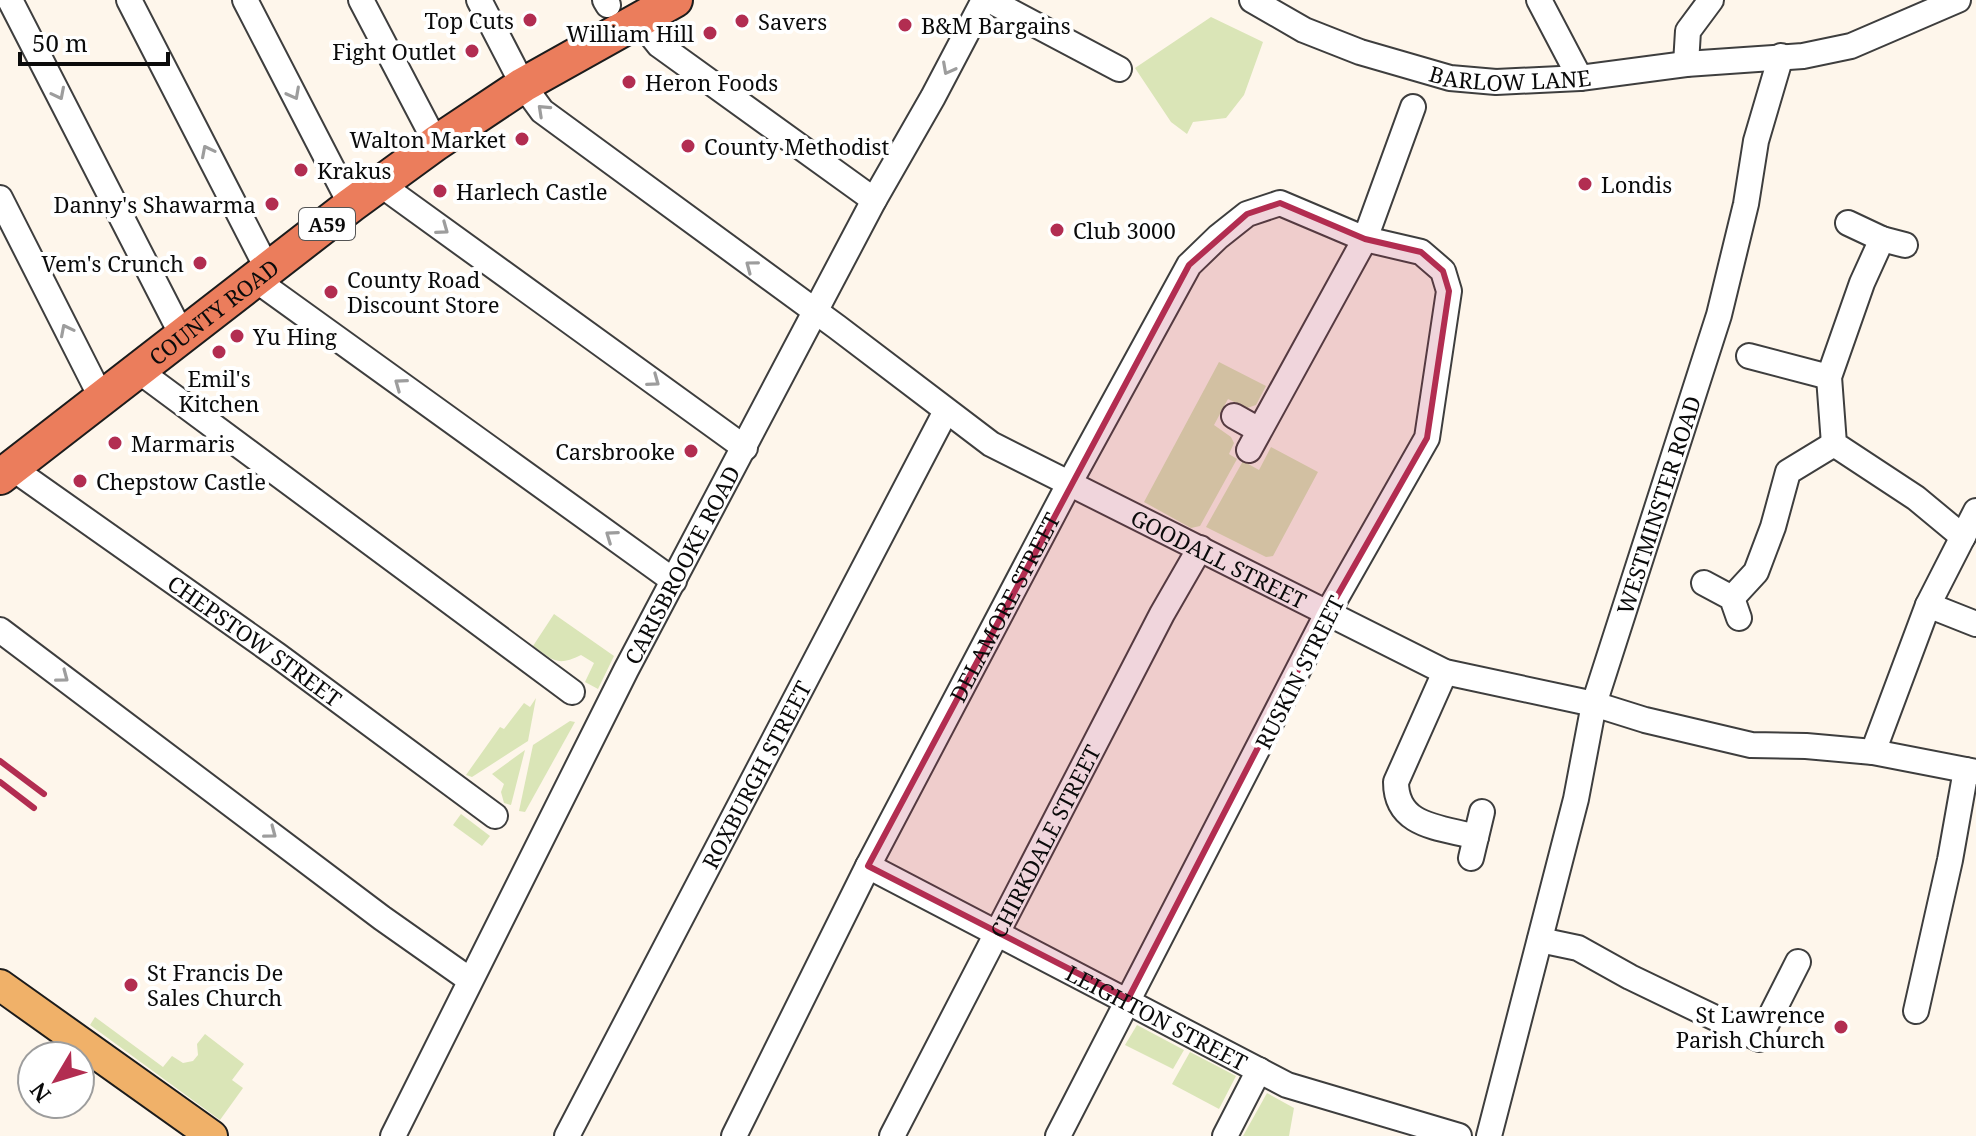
<svg xmlns="http://www.w3.org/2000/svg" width="1976" height="1136" font-family="'Noto Serif',serif">
	<rect width="100%" height="100%" fill="#fef6eb"/>
	<g fill="#dae5b7">
		<polygon points="1211,17 1263,42 1244,95 1226,118 1193,122 1187,134 1171,122 1135,68"/>
		<polygon points="1219,362 1266,386 1256,405 1247,408 1228,399 1214,425 1231,437 1234,443 1229,454 1237,459 1200,526 1191,528 1144,502"/>
		<polygon points="1271,447 1318,472 1273,556 1266,557 1206,527 1243,461 1259,470"/>
		<path d="M554,614l60,42 -16,33 -13,-7 9,-19 -13,-8c-24,12 -28,5 -48,-9z"/>
		<polygon points="536,698 528,741 472,777 466,775 500,727 504,729 524,703 530,707"/>
		<polygon points="570,721 575,722 525,812 519,811 533,745"/>
		<polygon points="525,750 511,805 504,803 501,792 504,784 492,774"/>
		<polygon points="461,814 490,836 482,846 453,825"/>
		<polygon points="95,1017 163,1067 172,1056 183,1063 193,1061 198,1055 197,1044 205,1034 244,1064 232,1080 243,1088 220,1120 90,1025"/>
		<polygon points="1137,1025 1184,1050 1173,1069 1125,1045"/>
		<polygon points="1190,1052 1236,1076 1219,1109 1172,1084"/>
		<polygon points="1267,1093 1294,1108 1289,1136 1243,1136"/>
	</g>
	<g fill="none" stroke-linecap="round" stroke-linejoin="round">
		<defs>
			<g id="minor">
				<polyline points="10,0 183,337"/>
				<polyline points="129,0 268,270"/>
				<polyline points="245,0 351,205"/>
				<polyline points="361,0 436,143"/>
				<path id="s1" d="M479,0l44,85 19,26 295,216 154,117 454,228 149,32 51,16 106,25 55,1 67,6 103,20"/>
				<polyline points="605,0 608,5"/>
				<polyline points="989,0 1119,69"/>
				<path id="s2" d="M1252,0l52,30 56,22 90,26 46,4 84,-4 106,-14 117,-8 48,-10 107,-46"/>
				<polyline points="1539,0 1580,78"/>
				<polyline points="639,20 659,45 874,200"/>
				<polyline points="1686,64 1688,31 1711,0"/>
				<polyline points="380,184 745,448"/>
				<polyline points="0,198 102,399"/>
				<polyline points="1848,223 1882,239 1905,245"/>
				<polyline points="1882,239 1862,283 1829,377 1834,444 1916,498 1963,537"/>
				<polyline points="256,280 674,581"/>
				<polyline points="1749,356 1829,377"/>
				<polyline points="139,371 572,692"/>
				<polyline points="1234,416 1259,430"/>
				<polyline points="1249,450 1365,239 1413,107"/>
				<path id="s3" d="M12,468l265,187 218,161"/>
				<polyline points="1704,583 1732,598 1739,618"/>
				<polyline points="1732,598 1756,572 1773,527 1788,472 1834,444"/>
				<polyline points="1928,605 1976,624"/>
				<polyline points="0,630 382,918 470,980"/>
				<path d="M1445,672l-49,110c0,45 44,45 80,55"/>
				<polyline points="1873,752 1928,605 1976,511"/>
				<polyline points="1471,858 1482,812"/>
				<path id="s4" d="M868,866l419,219 172,51"/>
				<polyline points="1540,940 1578,948 1630,977 1759,1039 1798,962"/>
				<polyline points="1916,1011 1950,860 1966,770"/>
				<path id="s5" d="M393,1136l233,-466 248,-470 59,-103 51,-97"/>
				<path id="s6" d="M567,1136l379,-725"/>
				<path id="s7" d="M734,1136l134,-270 201,-382 120,-219 29,-28 29,-23 33,-11 85,36 56,13 22,19 6,20 -22,147 -99,174 -270,524"/>
				<path id="s8" d="M892,1136l270,-522 38,-66"/>
				<polyline points="1225,1136 1259,1070"/>
				<path id="s9" d="M1489,1136l87,-337 18,-95 125,-389 27,-111 10,-63 25,-85"/>
			</g>
			<polyline id="major" points="0,985 212,1136"/>
			<g id="highway">
				<path id="s10" d="M0,477l351,-272 85,-62 87,-58 152,-85"/>
			</g>
		</defs>
		<use href="#minor" stroke="#3e3e3e" stroke-width="28"/>
		<use href="#major" stroke="#1c1c1c" stroke-width="34"/>
		<use href="#highway" stroke="#1c1c1c" stroke-width="38"/>
		<use href="#minor" stroke="#fff" stroke-width="24"/>
		<use href="#major" stroke="#f0b169" stroke-width="30"/>
		<use href="#highway" stroke="#eb7d5c" stroke-width="34"/>
		<g stroke="#b22d51" stroke-width="6">
			<polyline points="0,761 44,794"/>
			<polyline points="0,782 34,808"/>
		</g>
	</g>
	<defs><path id="oneway-chevron" d="M-2-3.5L2.5 0L-2 3.5" fill="none" stroke-width="1.6" stroke-linecap="round" stroke-linejoin="round" transform="scale(2)"/></defs>
	<g stroke="#9d9d9d">
		<use href="#oneway-chevron" transform="translate(948 69) rotate(118)"/>
		<use href="#oneway-chevron" transform="translate(59 94) rotate(63)"/>
		<use href="#oneway-chevron" transform="translate(294 94) rotate(62)"/>
		<use href="#oneway-chevron" transform="translate(543 110) rotate(-137)"/>
		<use href="#oneway-chevron" transform="translate(207 151) rotate(-117)"/>
		<use href="#oneway-chevron" transform="translate(443 229) rotate(36)"/>
		<use href="#oneway-chevron" transform="translate(751 266) rotate(-143)"/>
		<use href="#oneway-chevron" transform="translate(66 330) rotate(-117)"/>
		<use href="#oneway-chevron" transform="translate(654 381) rotate(36)"/>
		<use href="#oneway-chevron" transform="translate(400 384) rotate(-144)"/>
		<use href="#oneway-chevron" transform="translate(611 536) rotate(-145)"/>
		<use href="#oneway-chevron" transform="translate(63 677) rotate(37)"/>
		<use href="#oneway-chevron" transform="translate(271 833) rotate(37)"/>
	</g>
	<path fill="#b22d51" fill-opacity="0.2" stroke="#b22d51" stroke-width="6" stroke-linejoin="round" d="M1280,203l85,36 56,13 22,19 6,20 -22,147 -99,174 -200,387 -260,-133 321,-601 58,-51z"/>
	<g fill="#b22d51" stroke="#fff" stroke-width="3">
		<circle cx="530" cy="20" r="8"/>
		<circle cx="742" cy="21" r="8"/>
		<circle cx="905" cy="25" r="8"/>
		<circle cx="710" cy="33" r="8"/>
		<circle cx="472" cy="51" r="8"/>
		<circle cx="629" cy="82" r="8"/>
		<circle cx="522" cy="139" r="8"/>
		<circle cx="688" cy="146" r="8"/>
		<circle cx="301" cy="170" r="8"/>
		<circle cx="1585" cy="184" r="8"/>
		<circle cx="440" cy="191" r="8"/>
		<circle cx="272" cy="204" r="8"/>
		<circle cx="1057" cy="230" r="8"/>
		<circle cx="200" cy="263" r="8"/>
		<circle cx="331" cy="292" r="8"/>
		<circle cx="237" cy="336" r="8"/>
		<circle cx="219" cy="352" r="8"/>
		<circle cx="115" cy="443" r="8"/>
		<circle cx="691" cy="451" r="8"/>
		<circle cx="80" cy="481" r="8"/>
		<circle cx="131" cy="985" r="8"/>
		<circle cx="1841" cy="1027" r="8"/>
	</g>
	<g text-anchor="middle" dominant-baseline="central" stroke-width="8" stroke-linejoin="round" paint-order="stroke">
		<rect fill="#fff" stroke="#545454" stroke-width="2" x="299" y="208" width="56" height="32" rx="6"/>
		<g font-size="20" font-weight="bold" fill="#0b0b0b">
			<text x="327" y="224">A59</text>
		</g>
		<g font-size="22" fill="#0b0b0b" stroke="#fff" text-anchor="start">
			<text x="514" y="20" text-anchor="end">Top Cuts</text>
			<text x="758" y="21">Savers</text>
			<text x="921" y="25">B&amp;M Bargains</text>
			<text x="694" y="33" text-anchor="end">William Hill</text>
			<text x="456" y="51" text-anchor="end">Fight Outlet</text>
			<text x="645" y="82">Heron Foods</text>
			<text x="506" y="139" text-anchor="end">Walton Market</text>
			<text x="704" y="146">County Methodist</text>
			<text x="317" y="170">Krakus</text>
			<text x="1601" y="184">Londis</text>
			<text x="456" y="191">Harlech Castle</text>
			<text x="256" y="204" text-anchor="end">Danny's Shawarma</text>
			<text x="1073" y="230">Club 3000</text>
			<text x="184" y="263" text-anchor="end">Vem's Crunch</text>
			<text x="347" y="279">County Road<tspan x="347" dy="25">Discount Store</tspan></text>
			<text x="253" y="336">Yu Hing</text>
			<text x="219" y="378" text-anchor="middle">Emil's<tspan x="219" dy="25">Kitchen</tspan></text>
			<text x="131" y="443">Marmaris</text>
			<text x="675" y="451" text-anchor="end">Carsbrooke</text>
			<text x="96" y="481">Chepstow Castle</text>
			<text x="147" y="972">St Francis De<tspan x="147" dy="25">Sales Church</tspan></text>
			<text x="1825" y="1014" text-anchor="end">St Lawrence<tspan x="1825" dy="25">Parish Church</tspan></text>
		</g>
		<g font-size="22" fill="#0b0b0b" stroke="#fff">
			<text stroke="none"><textPath href="#s2" startOffset="274">BARLOW LANE</textPath></text>
			<text stroke="none"><textPath href="#s10" startOffset="270">COUNTY ROAD</textPath></text>
			<text stroke="none"><textPath href="#s9" startOffset="654">WESTMINSTER ROAD</textPath></text>
			<text stroke="none"><textPath href="#s1" startOffset="942">GOODALL STREET</textPath></text>
			<text stroke="none"><textPath href="#s5" startOffset="640">CARISBROOKE ROAD</textPath></text>
			<text stroke="none"><textPath href="#s7" startOffset="594">DELAMORE STREET</textPath></text>
			<text stroke="none"><textPath href="#s3" startOffset="298">CHEPSTOW STREET</textPath></text>
			<text transform="translate(1299 672) rotate(-63)">RUSKIN STREET</text>
			<text stroke="none"><textPath href="#s6" startOffset="408">ROXBURGH STREET</textPath></text>
			<text stroke="none"><textPath href="#s8" startOffset="332">CHIRKDALE STREET</textPath></text>
			<text stroke="none"><textPath href="#s4" startOffset="326">LEIGHTON STREET</textPath></text>
		</g>
	</g>
	<g transform="translate(56 1080) rotate(232)"><circle r="38" fill="#ffffff" stroke="#9d9d9d" stroke-width="2"/>
	<path d="M0-6L14 30L0 20L-14 30Z" fill="#b22d51"/>
	<text y="-12" font-size="22" font-weight="bold" text-anchor="middle" fill="#0b0b0b">N</text>
	</g>
	<path d="M20 52v12h148v-12" fill="none" stroke="#0b0b0b" stroke-width="4"/>
	<text x="32" y="52" font-size="24" fill="#0b0b0b" stroke="#ffffff" stroke-width="6" paint-order="stroke">50 m</text>
</svg>
